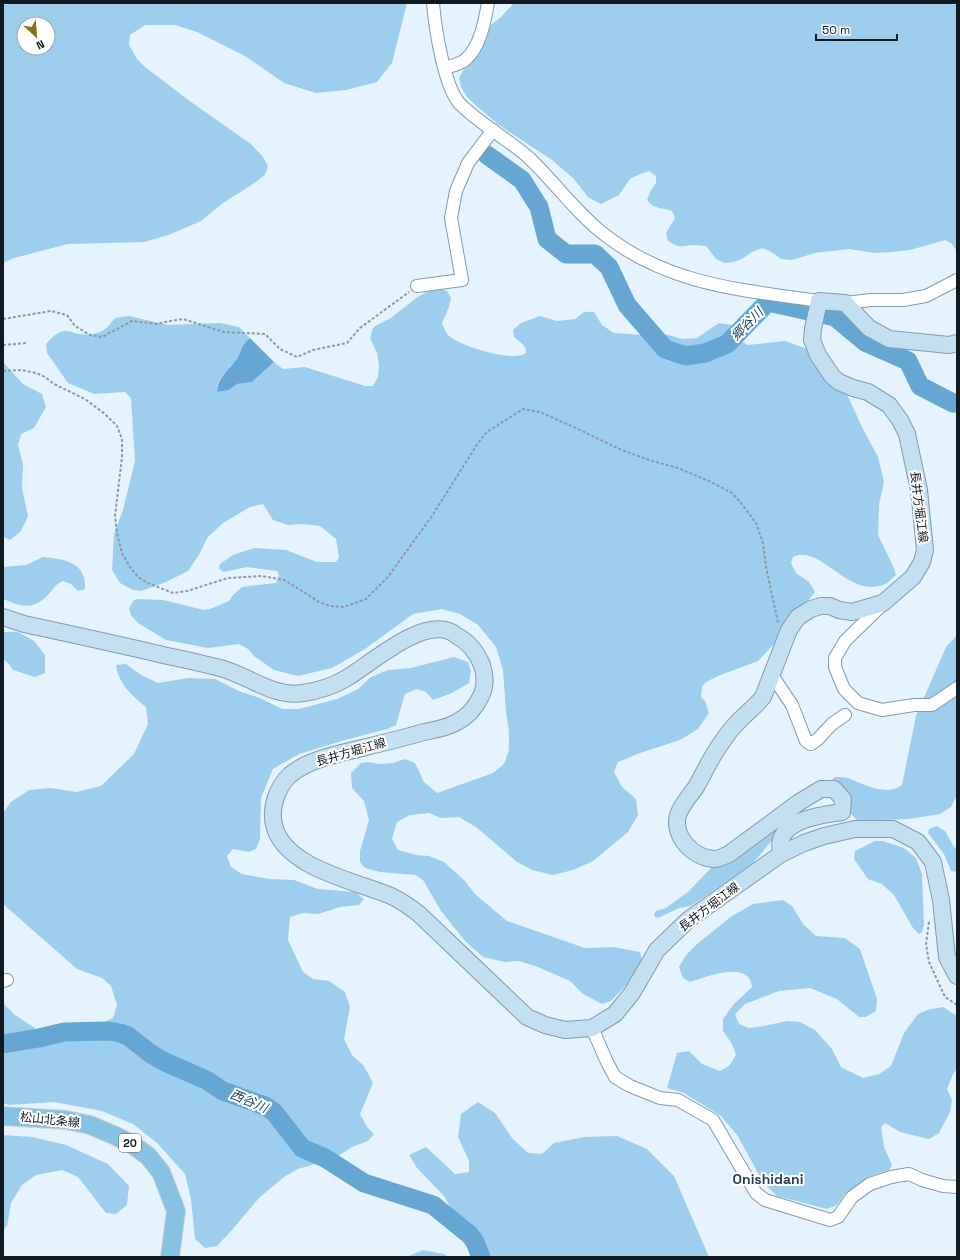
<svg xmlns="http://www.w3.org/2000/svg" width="960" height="1260" font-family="'Space Grotesk','Noto Sans JP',sans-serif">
	<rect width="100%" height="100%" fill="#e4f3fe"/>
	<g fill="#9eceee" fill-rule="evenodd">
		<path d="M3,3h404l-15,60 -15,19 -31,8 -30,3 -32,-10 -39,-27 -48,-24 -22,-7h-30l-15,10 -1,10 8,14 8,8 46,35 60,42 12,13 5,9 -3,9 -15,11 -27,17 -22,18 -30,13 -26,8 -77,2 -54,14 -11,5zM24,24h24v24h-24z"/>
		<path d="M514,3h443v248l-6,-8 -6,-3 -35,10 -18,2 -18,1 -25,-4 -34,4 -23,7 -11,-1 -11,-8 -8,-3 -10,4 -10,7 -9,3 -8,1 -9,-4 -10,-13c-4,0 -9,-1 -13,-1 -14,1 -11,4 -25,-4l-2,-8 9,-15 -3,-7c-10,-4 -18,-1 -25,-11l4,-10 5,-7v-7l-7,-5 -9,3 -10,5 -11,16 -18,9 -13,-7 -14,-18 -22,-19 -53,-35 -19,-16 -13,-12 -6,-10 -2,-9 28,-50 14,-11z"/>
		<path d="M438,288l9,3 4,7 -2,9 -7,16c1,3 3,8 5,11 10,12 68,29 79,19 1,-8 -7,-11 -12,-16l-1,-7 8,-7 19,-7 17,5 18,-2 9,-7h10l8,13 12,8 28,2 19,-2 22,6 14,-1 22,-15 13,2 9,16 7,4 37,-4 22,8 30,24 26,56 15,28 6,25 -5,22 -1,31 16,33 2,7c-3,2 -6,6 -9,8 -3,2 -6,3 -9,3 -32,8 -59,-42 -85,-29l-2,6 5,10 13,9 6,10 -7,9 -15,11 -16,29 -19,20 -40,15 -12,6 -4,5 -1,10 4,4 4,12 -11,16 -18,11 -40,13 -22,9 -4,10 8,15 14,12 2,16 -10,17 -35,29 -20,9 -20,5 -21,-5 -15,-8 -41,-35 -17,-10 -18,1 -12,-5 -19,2 -13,7 -5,17 6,11 18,5 13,1 15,6 20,18 12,15 31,26 78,27 28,-1 27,5 2,8 -15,24 -16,17 -9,3 -19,-10 -13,-13 -32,-14 -19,-6 -14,1 -22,-5 -18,-16 -24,-30 -18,-31 -8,-5 -35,-3 -15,-4 -5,-6v-11l9,-31 -5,-19 -12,-13 -1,-15 10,-10 7,-1 11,2 14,-1 12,-4 10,4 9,19 13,11 56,-20 11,-9 5,-14v-19l-3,-19 -3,-42 -7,-23 -18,-22 -18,-11 -18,-5 -29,5 -48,35 -33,19 -34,8 -24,-6 -20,-14 -6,-7 -9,-5 -31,4 -42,-8 -28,-17 -7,-8 -2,-7 5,-8 5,-1 24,1 41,10 6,-1 19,-8 4,-6 9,-8 34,-4 3,-8 -2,-4 -30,-4 -23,5 -5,-3 1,-5 13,-9 21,-7 32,2 31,12h19l3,-5 -3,-18 -16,-13 -18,-2 -14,1 -15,-5 -10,-16 -13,3 -27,16 -16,15 -8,17 -11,16 -22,11 -25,9 -8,-1 -13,-7 -8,-13 2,-36 9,-24 12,-49 -4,-63 -6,-6 -31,2 -26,-11 -21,-30 -1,-9c5,-5 10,-12 18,-13 5,-1 10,3 15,3 18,2 26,-2 36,-16l14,-2 39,9 52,-2 19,4 11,11c-9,8 -7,9 -12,19 -8,12 -22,20 -21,35l12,-2 8,-6 15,-2 22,-20 9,7 22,-2 60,19h8l5,-9 1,-12 -2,-12 -7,-15 3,-10c6,-5 13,-7 19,-11 17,-12 24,-23 46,-29z"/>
		<polygon points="3,362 23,384 42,394 46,407 34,428 21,434 18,445 23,464 22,488 28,516 21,531 10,540 3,537"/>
		<path d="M43,557c21,2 44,5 42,32l-7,2 -7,-7 -8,-3c-9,4 -9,8 -16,15 -15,15 -27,10 -44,3v-32l23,-2z"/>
		<polygon points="3,632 18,632 34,641 45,655 45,673 35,677 13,670 8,663 3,659"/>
		<path d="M957,635v160l-6,12 -11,7 -32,5 -50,2 -10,-10 -18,-30 5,-4c4,0 9,0 13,1 16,6 38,19 54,7l14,-69 30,-69z"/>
		<path d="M454,657l14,5 3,9 -2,12 -17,10 -19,7 -7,-8 -9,-3 -12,5 -9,31 -9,4 -42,11 -46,14 -26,15 -12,29 -1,41 -4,10 -7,3 -16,-3 -6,7 4,11 11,7 28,5 24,1 24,9 37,3 9,7 -5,6 -19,2 -22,7 -15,-1 -13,4 -2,23 15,32 10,7 16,2 16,11 5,15 -6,32 8,16 12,11 9,17 -13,31 7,13 7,7 -6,7 -16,6 -17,11 -37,11 -14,8 -25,21 -27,32 -15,16 -12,2 -10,-9 -4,-40 -6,-25 -28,-31 -24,-19 -31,-13 -48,-9 -45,3 -6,-2v-100l12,12 23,15 55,-3 20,-9 4,-13 -6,-19 -9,-8 -25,-9 -74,-65v-91l8,-11 18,-12 21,-2 27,4 24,-6 33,-32 14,-30 -2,-17c-14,-11 -28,-24 -30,-42l10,-1 15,11 17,8 30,-5 27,1 26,13 19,6 22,11h17l38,-10 21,-10 13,-12 17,-7 23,-2z"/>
		<polygon points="798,813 798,818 775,837 752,864 691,906 679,908 658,918 655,917 654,914 656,911 666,908 688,892 711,868 730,858 793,814"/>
		<polygon points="937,826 945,831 954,847 957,848 957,872 951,871 944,854 928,833 929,829"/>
		<polygon points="875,841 883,841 904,848 916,858 922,874 924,925 922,932 919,934 913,928 894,895 882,884 868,879 854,859 855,851"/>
		<path d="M783,900l9,6 11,18 13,12 29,2 15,11 17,50 -1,12 -10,6h-7l-22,-18 -27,-11 -31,3 -34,13 -10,10 4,10 10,4 15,-2 23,-5 13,1 15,8 17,19 9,18 22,11 16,-4 12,-8 13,-33 14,-19 9,-4 16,-3 14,9v53l-4,5 -6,15 5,11 -2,12 -11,21 -10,6 -29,-7 -15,-9 -4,4 3,20 8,18 -3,5 -19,6 -25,18 -8,11 -10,4 -50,-13 -14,-14 -26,-47 -16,-19 -37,-23 -17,-5 10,-35 12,-2 13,13 18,7 9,-5 7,-11 -4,-11 -9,-13v-12l10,-14 19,-18c-3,-28 -46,-10 -62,-5l-7,-4 -4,-11 7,-12 11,-11 35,-28 21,-12z"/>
		<polygon points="478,1102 495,1113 512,1138 528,1153 542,1154 554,1143 584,1137 617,1136 647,1149 674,1176 709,1257 484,1257 462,1227 444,1196 417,1168 409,1155 426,1147 455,1174 469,1172 469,1161 458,1137 461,1114"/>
		<polygon points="3,1135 32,1137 66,1145 108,1164 129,1186 127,1205 116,1214 106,1213 78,1177 62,1170 36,1175 22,1185 11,1203 7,1226 3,1230"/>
		<polygon points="423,1250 444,1254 449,1257 406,1257"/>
	</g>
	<path fill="#65a7d2" d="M250,338l24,24 -22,20 -15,2 -8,6 -12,2c1,-17 13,-22 21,-35 5,-10 3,-11 12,-19z"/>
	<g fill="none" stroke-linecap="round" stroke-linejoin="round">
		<g stroke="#65a7d2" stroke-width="19">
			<polyline points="487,155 522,180 539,207 547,239 566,254 595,254 609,267 627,305 665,349 686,356 705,353 727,344 768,302 835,317 865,342 908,361 920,386 953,403 957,403"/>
			<polyline points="3,1044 39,1038 64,1032 108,1031 120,1033 128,1036 151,1054 165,1062 206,1080 223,1091 265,1106 274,1112 302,1148 325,1158 364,1183 433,1205 470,1235 475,1242 481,1257"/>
		</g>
		<defs>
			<g id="street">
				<path d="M433,3c2,24 11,84 27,101 20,20 46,34 67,52 27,25 49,57 78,79 64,50 137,55 214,66"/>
				<path d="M445,68c6,-2 15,-4 20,-8 15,-12 20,-40 23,-57"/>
				<polyline points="417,286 462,280 451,218 456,191 468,163 493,130"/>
				<polyline points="845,303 871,300 903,300 926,296 957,280"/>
				<polyline points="883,604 845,641 835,658 835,667 844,689 858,703 882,710 914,705 932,705 957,688"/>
				<polyline points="772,675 792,705 806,741 811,744 818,739 832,724 845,715"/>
				<polyline points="3,981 7,980"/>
				<polyline points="592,1028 607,1062 615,1077 630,1086 660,1098 678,1100 713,1120 756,1193 765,1200 830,1220 838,1217 852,1197 870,1184 891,1177 909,1174 922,1180 943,1186 957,1187"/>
			</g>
			<g id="secondary">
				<path d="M3,617l21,7c46,10 93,20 139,31 19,4 38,8 57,13 28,7 53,30 83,25 14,-2 30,-7 42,-14 26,-15 73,-59 104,-48 3,1 6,3 8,5 12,6 20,17 25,29 4,12 4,22 -2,33 -5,10 -13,19 -23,24 -10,6 -22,8 -33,10 -20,6 -41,11 -62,16 -24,6 -53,11 -72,27 -13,12 -20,33 -16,50 10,43 82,56 117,71 11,5 19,11 28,18l108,103 18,8 20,5 27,-2 23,-14 17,-21 25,-43 31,-30 93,-66 23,-11 20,-7 31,-7h38l25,13 15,20 8,38 6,57 10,19"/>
				<path d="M781,854c0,-4 -2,-11 0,-15 8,-21 43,-24 61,-27l1,-13 -9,-10h-13l-23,14 -69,51c-5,2 -10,5 -15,5 -20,-1 -42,-22 -36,-44 3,-9 12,-20 18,-28 8,-14 16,-32 26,-45 4,-6 9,-13 15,-19 8,-9 18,-16 26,-26l26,-67 9,-13 13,-8 10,-3h9l9,4 13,2 31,-9 30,-26 9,-15 3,-12 -6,-60 -12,-56 -7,-14 -11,-15 -21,-13 -15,-4 -14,-6 -7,-6 -14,-21 -6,-15 1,-11 6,-28 26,2 24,25 20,11 60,6 8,-2"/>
			</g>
			<polyline id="primary" points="3,1116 66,1120 90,1125 116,1136 133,1145 148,1156 161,1172 176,1211 170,1257"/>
		</defs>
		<use href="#street" stroke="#839bac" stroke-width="14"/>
		<use href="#secondary" stroke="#839bac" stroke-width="18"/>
		<use href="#primary" stroke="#cfd1d2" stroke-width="20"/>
		<g stroke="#8c99a2" stroke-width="2" stroke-dasharray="3 2" stroke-linecap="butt">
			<polyline points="3,319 51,311 67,315 75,326 90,335 102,337 132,321 157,324 170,321 183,319 224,332 265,334 280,349 297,357 313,350 347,343 360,328 409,292"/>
			<polyline points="3,345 27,343"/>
			<polyline points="3,371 22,370 36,373 45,377 54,384 85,399 105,414 117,426 122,439 122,457 115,516 117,533 122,553 130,567 138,577 148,583 173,593 187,591 228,578 262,576 284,580 302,591 319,602 330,606 344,607 366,599 387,578 432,516 478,443 487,432 523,409 540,412 578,429 619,449 652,461 678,468 709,481 732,493 741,503 756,523 763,543 766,567 778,623"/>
			<polyline points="929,922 926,944 929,962 945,997 957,1005"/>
		</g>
		<use href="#street" stroke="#fff" stroke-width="12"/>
		<use href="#secondary" stroke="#c2e0f1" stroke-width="16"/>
		<use href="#primary" stroke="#86c2e3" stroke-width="18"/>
	</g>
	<g text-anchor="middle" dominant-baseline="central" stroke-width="4" stroke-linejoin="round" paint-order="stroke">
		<rect fill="#fff" stroke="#585f63" stroke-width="1" x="119" y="1134" width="22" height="18" rx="3"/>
		<g font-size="11" font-weight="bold" fill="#101a20">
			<text x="130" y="1143">20</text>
		</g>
		<g font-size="12" fill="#101a20" stroke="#fff">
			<text transform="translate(919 507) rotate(83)">長井方堀江線</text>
			<text transform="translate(351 752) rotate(-16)">長井方堀江線</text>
			<text transform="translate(709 907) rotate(-37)">長井方堀江線</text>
			<text transform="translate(50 1120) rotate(6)">松山北条線</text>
		</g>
		<g font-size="13" font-style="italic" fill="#134865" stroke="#fff">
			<text transform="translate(747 324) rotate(-45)">郷谷川</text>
			<text transform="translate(249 1101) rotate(23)">西谷川</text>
		</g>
		<g font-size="14" font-weight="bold" fill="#2b404e" stroke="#fff">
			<text x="768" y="1179">Onishidani</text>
		</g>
	</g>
	<rect width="960" height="1260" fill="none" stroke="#101a20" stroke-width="8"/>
	<g transform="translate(36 36) rotate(154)"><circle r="19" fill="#ffffff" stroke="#9fa3a6"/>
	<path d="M0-3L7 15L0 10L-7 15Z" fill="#887112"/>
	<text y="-6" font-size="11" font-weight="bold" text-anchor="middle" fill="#101a20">N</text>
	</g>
	<path d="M816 34v6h81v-6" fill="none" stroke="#101a20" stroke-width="2"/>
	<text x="822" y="34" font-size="12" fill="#101a20" stroke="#ffffff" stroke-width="3" paint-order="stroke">50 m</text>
</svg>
